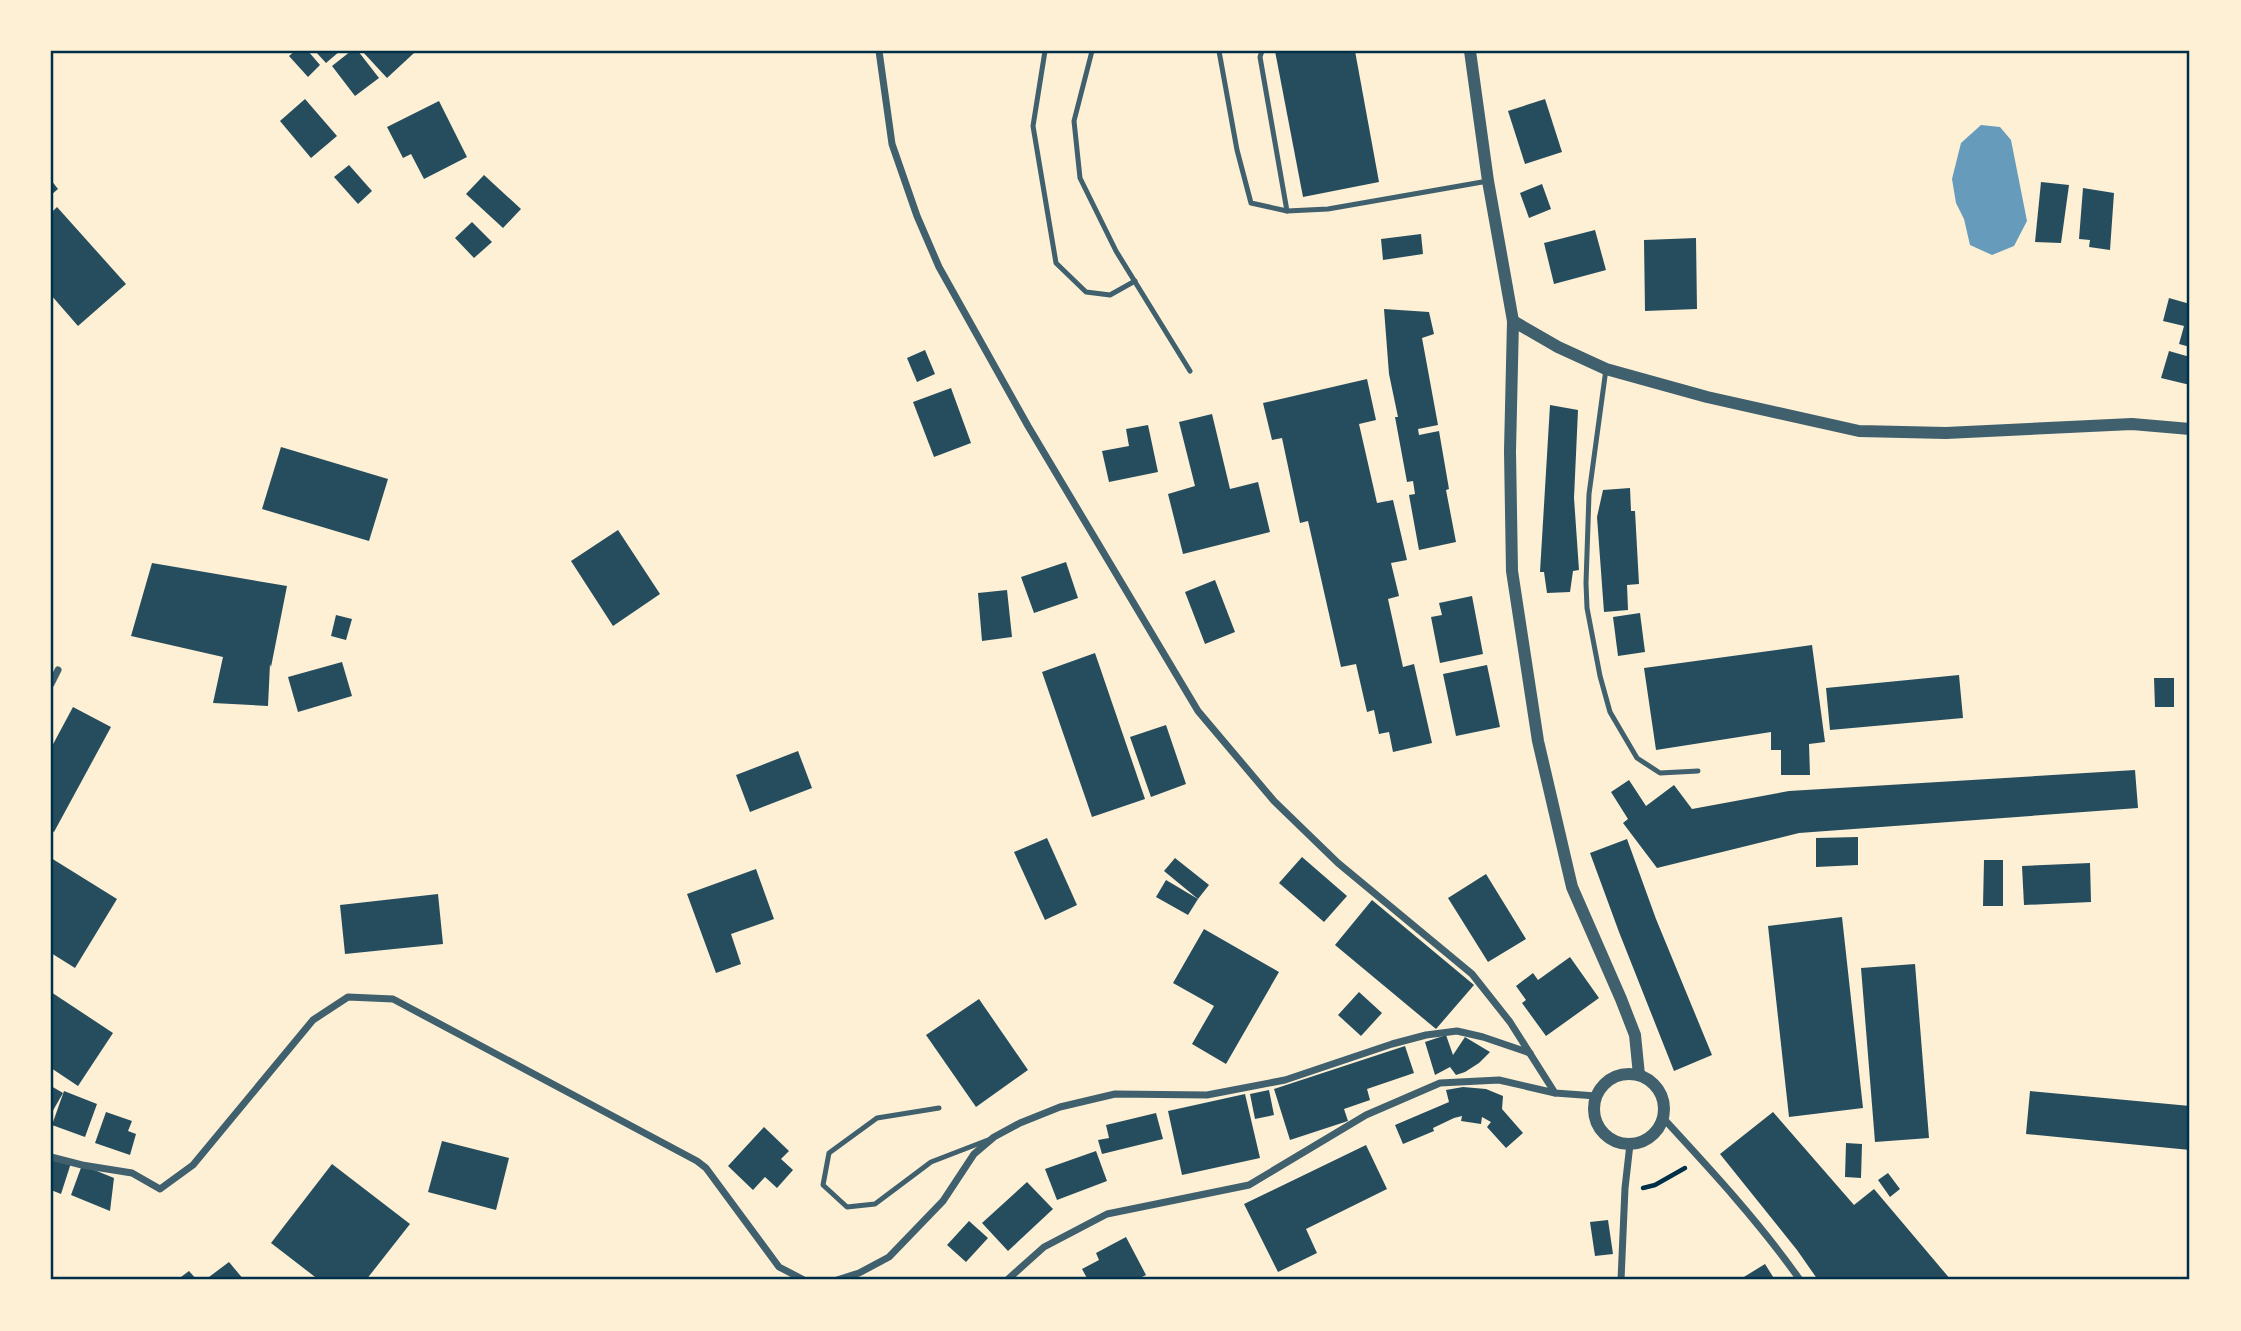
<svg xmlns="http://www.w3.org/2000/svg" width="2241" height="1331" font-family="Manrope,sans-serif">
	<rect width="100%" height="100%" fill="#fdf0d5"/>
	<polygon fill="#669bbc" points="1981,125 2000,127 2011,140 2027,221 2014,246 1992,255 1970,245 1964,219 1956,203 1952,179 1961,143"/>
	<g fill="#264d5e">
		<polygon points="295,51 308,51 320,65 308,77 289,56"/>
		<polygon points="315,51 340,51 326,63"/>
		<polygon points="351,51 358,51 379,78 355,96 332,66"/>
		<polygon points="362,51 412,51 414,53 387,78"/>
		<polygon points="1275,51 1355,51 1379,182 1303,197"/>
		<polygon points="305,99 337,136 311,158 280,121"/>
		<polygon points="1545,99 1562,152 1525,164 1508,111"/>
		<polygon points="439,101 467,157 424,179 411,154 403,158 387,127"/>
		<polygon points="349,165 372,191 358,204 334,177"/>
		<polygon points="484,175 521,209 503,228 466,194"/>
		<polygon points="51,180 58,189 51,195"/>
		<polygon points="2041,182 2069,185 2061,243 2035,242"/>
		<polygon points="1542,184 1551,209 1529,218 1520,193"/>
		<polygon points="2083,188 2114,193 2110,250 2089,247 2090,240 2079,239"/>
		<polygon points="57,207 126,284 78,326 51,295 51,213"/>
		<polygon points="472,222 492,242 474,258 455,238"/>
		<polygon points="1595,230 1606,270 1554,284 1544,243"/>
		<polygon points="1421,234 1423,254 1383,260 1381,239"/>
		<polygon points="1696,238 1697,309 1645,311 1644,240"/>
		<polygon points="2169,298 2190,304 2190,347 2179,344 2184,326 2163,321"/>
		<polygon points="1384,309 1429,312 1434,334 1422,338 1438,425 1418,429 1419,435 1439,431 1449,489 1446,490 1456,542 1419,550 1409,495 1415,494 1413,481 1407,482 1395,417 1398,417 1389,374"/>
		<polygon points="925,350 935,374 917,382 907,358"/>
		<polygon points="2169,351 2190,357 2190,385 2161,378"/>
		<polygon points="1367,379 1376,420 1359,424 1377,503 1393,500 1407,560 1391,563 1399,596 1388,599 1403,667 1414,664 1432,743 1393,752 1389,732 1379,734 1374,710 1367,712 1356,664 1341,667 1308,521 1300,523 1282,438 1272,440 1263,403"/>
		<polygon points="951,388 971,443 934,457 913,402"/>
		<polygon points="1550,405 1578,410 1574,498 1579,570 1573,571 1570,592 1547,593 1544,572 1540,572"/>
		<polygon points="1212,414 1230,489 1258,482 1270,532 1183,554 1168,494 1195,486 1179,422"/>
		<polygon points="1148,425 1158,472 1109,482 1102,451 1129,446 1126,429"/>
		<polygon points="281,447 388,479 369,541 262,509"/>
		<polygon points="1630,488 1631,511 1635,511 1639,584 1627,585 1628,610 1604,612 1597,517 1603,490"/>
		<polygon points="618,530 660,594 613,626 571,561"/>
		<polygon points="1066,562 1078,598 1034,613 1021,577"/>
		<polygon points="152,563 287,586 271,667 270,664 268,706 213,703 223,657 131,636"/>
		<polygon points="1215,580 1235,632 1205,644 1185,592"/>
		<polygon points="1007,590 1012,637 982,641 978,593"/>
		<polygon points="1472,596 1483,654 1440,663 1431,617 1442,615 1439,603"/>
		<polygon points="1640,613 1645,652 1618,656 1613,617"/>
		<polygon points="336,615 352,619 346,640 331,636"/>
		<polygon points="1812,645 1825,742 1809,744 1810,775 1781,775 1781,750 1771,750 1771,732 1656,750 1644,668"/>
		<polygon points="1095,653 1145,799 1092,817 1042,672"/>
		<polygon points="342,662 352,696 298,712 288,677"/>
		<polygon points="1487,665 1500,727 1456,736 1443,674"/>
		<polygon points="1959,675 1963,718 1830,730 1826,688"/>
		<polygon points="2154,678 2174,678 2174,707 2155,707"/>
		<polygon points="73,707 111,727 54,832 51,830 51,748"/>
		<polygon points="1166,725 1186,784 1151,797 1130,737"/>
		<polygon points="798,751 812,788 750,812 736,775"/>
		<polygon points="2135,770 2138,808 1799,833 1657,868 1623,823 1628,819 1611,792 1629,780 1646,806 1674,785 1692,809 1789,791"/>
		<polygon points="1858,837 1858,865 1816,867 1816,838"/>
		<polygon points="1047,838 1077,905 1045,920 1014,852"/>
		<polygon points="1627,839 1656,919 1712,1055 1674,1071 1619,932 1590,853"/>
		<polygon points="1302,857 1347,896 1324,922 1279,883"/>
		<polygon points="51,858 117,899 75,968 51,953"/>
		<polygon points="1175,858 1209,885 1198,899 1164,871"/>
		<polygon points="1984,860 2003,860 2003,906 1983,906"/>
		<polygon points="2090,863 2091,902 2024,905 2022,866"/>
		<polygon points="756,869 774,919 731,934 741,964 716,973 687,894"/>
		<polygon points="1486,874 1526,939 1488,962 1448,898"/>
		<polygon points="1166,880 1198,899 1188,915 1156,897"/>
		<polygon points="438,894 443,944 345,954 340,905"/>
		<polygon points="1372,900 1474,985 1436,1029 1335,945"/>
		<polygon points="1842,917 1863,1108 1789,1117 1768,926"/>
		<polygon points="1204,929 1279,972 1226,1064 1192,1044 1214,1006 1173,983"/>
		<polygon points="1570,957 1599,998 1546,1036 1522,1003 1526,1000 1516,986 1533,973 1538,980"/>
		<polygon points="1915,964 1929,1138 1875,1142 1861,968"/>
		<polygon points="51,992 113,1033 78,1086 51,1068"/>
		<polygon points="1359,992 1382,1013 1361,1036 1338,1015"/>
		<polygon points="979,999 1028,1070 976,1107 926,1035"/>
		<polygon points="1446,1035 1453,1055 1465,1037 1490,1052 1479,1063 1465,1072 1456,1075 1450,1067 1435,1075 1425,1042"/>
		<polygon points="1405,1046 1414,1073 1367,1089 1370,1100 1344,1109 1348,1121 1290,1140 1274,1089"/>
		<polygon points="51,1086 63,1093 51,1114"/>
		<polygon points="1463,1087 1486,1089 1503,1096 1502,1109 1523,1133 1506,1148 1487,1127 1491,1122 1482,1117 1481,1124 1461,1121 1462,1116 1454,1118 1433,1128 1434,1131 1403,1144 1395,1125 1449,1102 1446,1090"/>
		<polygon points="1269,1090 1274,1115 1255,1119 1250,1094"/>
		<polygon points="64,1091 97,1104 85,1137 52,1125"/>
		<polygon points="2030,1091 2190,1106 2190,1150 2026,1134"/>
		<polygon points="1245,1094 1260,1158 1182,1175 1168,1111"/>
		<polygon points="106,1112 132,1121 128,1131 136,1134 130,1155 95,1143"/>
		<polygon points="1773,1112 1854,1205 1874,1189 1951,1280 1818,1280 1797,1250 1720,1154"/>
		<polygon points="1156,1113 1163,1139 1102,1154 1098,1140 1109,1138 1106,1125"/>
		<polygon points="764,1127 789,1151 781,1159 793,1170 777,1188 765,1177 753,1190 728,1166"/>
		<polygon points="442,1141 509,1158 496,1210 428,1192"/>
		<polygon points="1846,1143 1862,1144 1861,1178 1845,1177"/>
		<polygon points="1366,1145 1387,1189 1306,1229 1317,1253 1278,1272 1244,1204"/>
		<polygon points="1096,1151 1107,1181 1057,1200 1045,1169"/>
		<polygon points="51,1157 71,1163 61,1194 51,1190"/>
		<polygon points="332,1164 410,1224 366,1280 319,1280 271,1243"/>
		<polygon points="82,1165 114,1178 110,1211 71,1195"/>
		<polygon points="1888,1173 1900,1189 1890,1197 1878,1180"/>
		<polygon points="1027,1182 1053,1209 1008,1251 982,1223"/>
		<polygon points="1608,1220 1613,1254 1595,1256 1590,1222"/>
		<polygon points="969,1221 988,1238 966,1262 947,1245"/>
		<polygon points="1126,1237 1146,1275 1136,1280 1088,1280 1082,1269 1099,1260 1096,1253"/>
		<polygon points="229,1262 244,1280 205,1280"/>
		<polygon points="1765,1264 1775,1280 1739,1280"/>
		<polygon points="189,1271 197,1280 177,1280"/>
	</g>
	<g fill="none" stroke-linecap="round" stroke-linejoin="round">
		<polyline stroke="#003049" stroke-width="4.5" points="1643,1188 1655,1185 1685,1168"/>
		<g stroke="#3f606c" stroke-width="5">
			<polyline points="1045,51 1033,126 1056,263 1086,292 1110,295 1135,281"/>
			<polyline points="1092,51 1074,121 1080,178 1116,251 1190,371"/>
			<polyline points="1219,51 1237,150 1251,203 1287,211 1328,209 1488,181"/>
			<polyline points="1262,51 1260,57 1287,211"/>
			<polyline points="1606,369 1589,494 1586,583 1587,608 1600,676 1610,712 1637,758 1660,773 1698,771"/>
			<polyline points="939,1108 877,1118 829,1153 823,1185 847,1207 875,1204 931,1162 988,1140"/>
		</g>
		<g stroke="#3f606c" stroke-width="7">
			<polyline points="879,51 892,144 917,216 939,267 1028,426 1198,711 1274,801 1338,863 1472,974 1510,1022 1555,1093 1596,1096"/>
			<polyline points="51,684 58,670"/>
			<path d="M1663,1118c48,52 97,105 137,162"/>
			<polyline points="51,1157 82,1165 132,1173 160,1189 193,1165 313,1020 348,997 393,999 697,1161 706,1168 779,1267 804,1280"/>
			<polyline points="837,1280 859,1273 889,1257 943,1201 974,1154 994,1137 1020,1123 1060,1107 1115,1094 1207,1095 1285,1080 1392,1044 1426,1035 1457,1031 1483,1037 1530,1053"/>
			<polyline points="1007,1280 1044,1247 1107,1214 1249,1185 1366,1115 1440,1083 1499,1080 1555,1093"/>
			<polyline points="1621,1280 1625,1188 1630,1144"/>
		</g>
		<g stroke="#3f606c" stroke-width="12">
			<polyline points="1470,51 1488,181 1513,321 1510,451 1512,571 1538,741 1572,887 1621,999 1635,1035 1639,1075"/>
			<polyline points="1513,321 1558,347 1606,369 1707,397 1859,431 1946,433 2132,424 2190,429"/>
			<circle cx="1629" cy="1109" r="35"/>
		</g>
	</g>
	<rect width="2241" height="1331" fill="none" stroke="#fdf0d5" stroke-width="105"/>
	<rect x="52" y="52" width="2136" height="1226" fill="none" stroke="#003049" stroke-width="2.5"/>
</svg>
